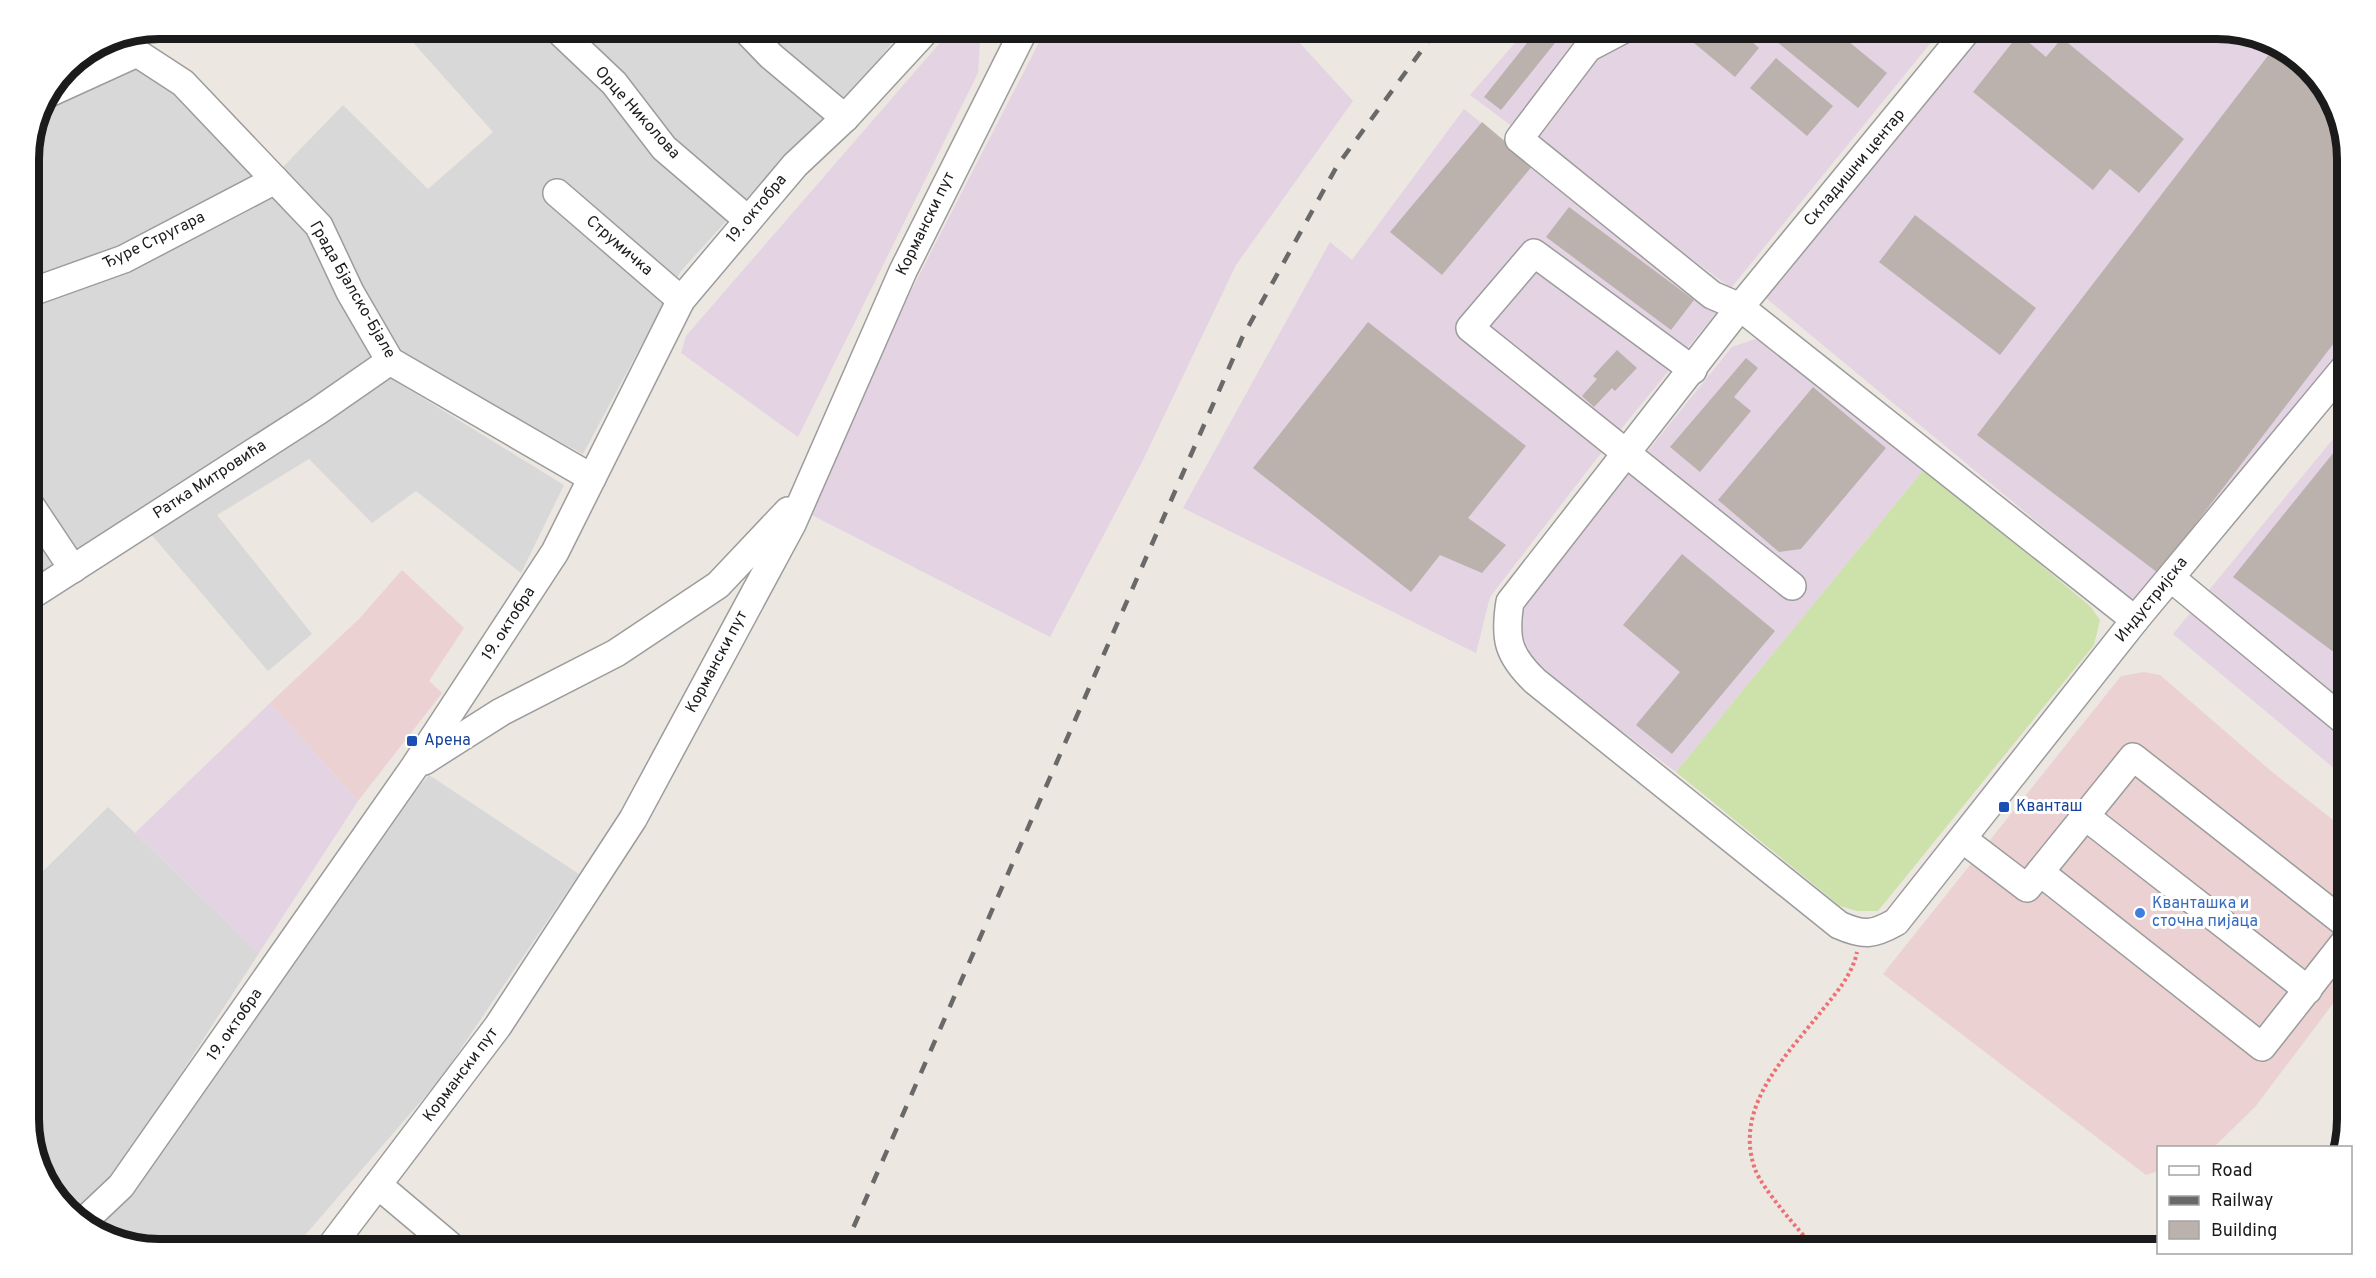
<svg xmlns="http://www.w3.org/2000/svg" width="2376" height="1278" font-family="Overpass,sans-serif">
	<rect width="100%" height="100%" fill="#ece7e1"/>
	<g fill="#d9d8d8">
		<polygon points="401,29 903,29 871,69 768,175 681,271 583,454 442,379 396,350 281,169 343,105 428,189 493,132"/>
		<polygon points="109,38 180,92 306,233 370,349 395,381 564,485 521,573 416,491 372,523 309,459 217,515 312,634 268,671 150,533 29,613 29,151 42,102 67,66"/>
		<polygon points="429,775 579,874 441,1078 293,1249 159,1249 101,1236 92,1228 383,829"/>
		<polygon points="108,807 259,953 116,1174 73,1211 51,1192 29,1128 29,885"/>
	</g>
	<g fill="#ecd1d3">
		<polygon points="402,570 464,628 429,681 442,693 358,801 270,703 359,619"/>
		<polygon points="2144,672 2160,675 2271,771 2347,831 2347,985 2255,1107 2216,1145 2212,1148 2158,1148 2158,1171 2146,1175 1883,974 2121,676"/>
	</g>
	<g fill="#e4d3e3">
		<polygon points="2217,28 2275,42 2326,87 2347,151 2347,350 2139,606 1766,298 1987,29"/>
		<polygon points="1046,29 1287,29 1353,101 1236,265 1142,462 1050,637 806,512 910,293"/>
		<polygon points="1527,29 1942,29 1731,288 1470,95"/>
		<polygon points="945,37 980,41 978,73 798,437 681,353 686,336"/>
		<polygon points="1464,109 1716,313 1594,462 1490,597 1476,653 1183,508 1330,242 1352,260"/>
		<polygon points="1755,339 1767,341 1925,468 1676,772 1535,666 1522,633 1522,612 1532,594 1732,347"/>
		<polygon points="2347,422 2347,779 2173,634"/>
		<polygon points="270,703 358,801 259,953 135,833"/>
	</g>
	<polygon fill="#cde2aa" points="1925,468 2091,607 2100,620 2094,645 1878,911 1857,911 1840,906 1676,772"/>
	<g fill="#bbb2ae">
		<polygon points="1539,28 1567,28 1501,110 1484,97"/>
		<polygon points="1676,28 1736,28 1759,48 1735,77"/>
		<polygon points="1760,28 1849,28 1843,37 1887,73 1858,108"/>
		<polygon points="2150,28 2180,28 2169,43"/>
		<polygon points="2019,34 2046,57 2062,38 2184,139 2139,193 2110,169 2093,190 1973,92"/>
		<polygon points="2277,44 2326,87 2347,151 2347,326 2158,573 1977,435"/>
		<polygon points="1776,58 1833,106 1807,136 1750,88"/>
		<polygon points="1482,122 1533,165 1442,275 1390,232"/>
		<polygon points="1569,207 1694,300 1671,330 1546,237"/>
		<polygon points="1915,215 2036,308 2000,355 1879,262"/>
		<polygon points="1368,322 1526,446 1468,518 1506,545 1482,573 1440,555 1411,592 1253,468"/>
		<polygon points="1617,350 1637,368 1615,391 1612,388 1594,407 1582,396 1597,379 1593,376"/>
		<polygon points="1746,358 1758,368 1734,397 1751,411 1700,472 1670,447"/>
		<polygon points="1813,387 1886,448 1801,549 1779,552 1718,500"/>
		<polygon points="2347,436 2347,662 2233,577"/>
		<polygon points="1682,554 1775,631 1672,754 1636,725 1680,672 1623,625"/>
	</g>
	<g fill="none" stroke-linecap="round" stroke-linejoin="round">
		<defs>
			<g id="minor">
				<polyline points="556,28 614,83 664,148 748,220"/>
				<polyline points="744,28 771,56 845,118"/>
				<path d="M1969,28l-229,279 -230,295c-6,37 -2,53 25,79l304,244c25,11 34,10 57,-3l239,-302 212,-255"/>
				<polyline points="1624,29 1588,48 1519,139 1712,295 1740,307 2135,620"/>
				<polyline points="118,37 137,53 183,83 319,226 350,292 390,361 592,478"/>
				<polyline points="47,94 137,53"/>
				<polyline points="557,193 681,300"/>
				<polyline points="29,293 124,259 275,180"/>
				<polyline points="1693,370 1534,253 1470,328 1792,586"/>
				<polyline points="29,503 73,569"/>
				<polyline points="2171,578 2347,723"/>
				<polyline points="29,597 318,411 390,361"/>
				<polyline points="424,761 501,712 616,653 718,585 788,511"/>
				<polyline points="2085,816 2308,990"/>
				<polyline points="1964,840 2027,888 2133,757 2347,925"/>
				<polyline points="2040,872 2262,1047 2347,939"/>
				<polyline points="378,1185 454,1249"/>
				<polyline points="84,1221 121,1186 415,766 555,552 681,300 795,165 845,118 928,28"/>
				<polyline points="329,1249 498,1026 633,819 792,524 903,271 1025,28"/>
			</g>
		</defs>
		<use href="#minor" stroke="#9c9c9c" stroke-width="30"/>
		<path stroke="#ed7174" stroke-width="4" stroke-dasharray="3 3" stroke-linecap="butt" d="M1815,1249c-15,-18 -53,-60 -60,-80 -22,-61 30,-112 65,-156 15,-19 32,-37 37,-61"/>
		<use href="#minor" stroke="#fff" stroke-width="27"/>
		<polyline stroke="#696969" stroke-width="4.5" stroke-dasharray="12 12" stroke-linecap="butt" points="844,1249 1242,338 1337,166 1438,28"/>
	</g>
	<g fill="#1a4fb4" stroke="#fff" stroke-width="2">
		<rect x="406" y="735" width="12" height="12" rx="3"/>
		<rect x="1998" y="801" width="12" height="12" rx="3"/>
	</g>
	<circle fill="#3f7fe0" stroke="#fff" stroke-width="2" cx="2140" cy="913" r="6"/>
	<g text-anchor="middle" dominant-baseline="central" stroke-width="6" stroke-linejoin="round" paint-order="stroke">
		<g font-size="16" fill="#1b1b1b" stroke="#fff">
			<text transform="translate(637 113) rotate(48)">Орце Николова</text>
			<text transform="translate(1855 168) rotate(-50)">Складишни центар</text>
			<text transform="translate(757 209) rotate(-50)">19. октобра</text>
			<text transform="translate(926 224) rotate(-64)">Кормански пут</text>
			<text transform="translate(154 241) rotate(-26)">Ђуре Стругара</text>
			<text transform="translate(619 246) rotate(41)">Струмичка</text>
			<text transform="translate(352 290) rotate(60)">Града Бјалско-Бјале</text>
			<text transform="translate(210 480) rotate(-33)">Ратка Митровића</text>
			<text transform="translate(2152 600) rotate(-51)">Индустријска</text>
			<text transform="translate(509 624) rotate(-57)">19. октобра</text>
			<text transform="translate(717 662) rotate(-62)">Кормански пут</text>
			<text transform="translate(235 1025) rotate(-55)">19. октобра</text>
			<text transform="translate(461 1075) rotate(-53)">Кормански пут</text>
		</g>
		<g font-size="16" fill="#164399" stroke="#fff" text-anchor="start">
			<text x="424" y="741">Арена</text>
			<text x="2016" y="807">Кванташ</text>
		</g>
		<g font-size="16" fill="#366cbe" stroke="#fff" text-anchor="start">
			<text x="2152" y="904">Кванташка и<tspan x="2152" dy="18">сточна пијаца</tspan></text>
		</g>
	</g>
	<path d="M0 0H2376V1278H0ZM159 39H2217A120 120 0 0 1 2337 159V1119A120 120 0 0 1 2217 1239H159A120 120 0 0 1 39 1119V159A120 120 0 0 1 159 39Z" fill="#fff" fill-rule="evenodd"/>
	<path fill="none" stroke="#1b1b1b" stroke-width="8" d="M159 39H2217A120 120 0 0 1 2337 159V1119A120 120 0 0 1 2217 1239H159A120 120 0 0 1 39 1119V159A120 120 0 0 1 159 39Z"/>
	<rect x="2157" y="1146" width="195" height="108" fill="#ffffff" stroke="#a4a4a4" stroke-width="1.5"/>
	<rect x="2169" y="1166" width="30" height="9" fill="#ffffff" stroke="#a4a4a4" stroke-width="1.5"/>
	<text x="2211" y="1176" font-size="18" fill="#1b1b1b">Road</text>
	<rect x="2169" y="1196" width="30" height="9" fill="#696969" stroke="#a4a4a4" stroke-width="1.5"/>
	<text x="2211" y="1206" font-size="18" fill="#1b1b1b">Railway</text>
	<rect x="2169" y="1221" width="30" height="18" fill="#bbb2ae" stroke="#a4a4a4" stroke-width="1.5"/>
	<text x="2211" y="1236" font-size="18" fill="#1b1b1b">Building</text>
</svg>
